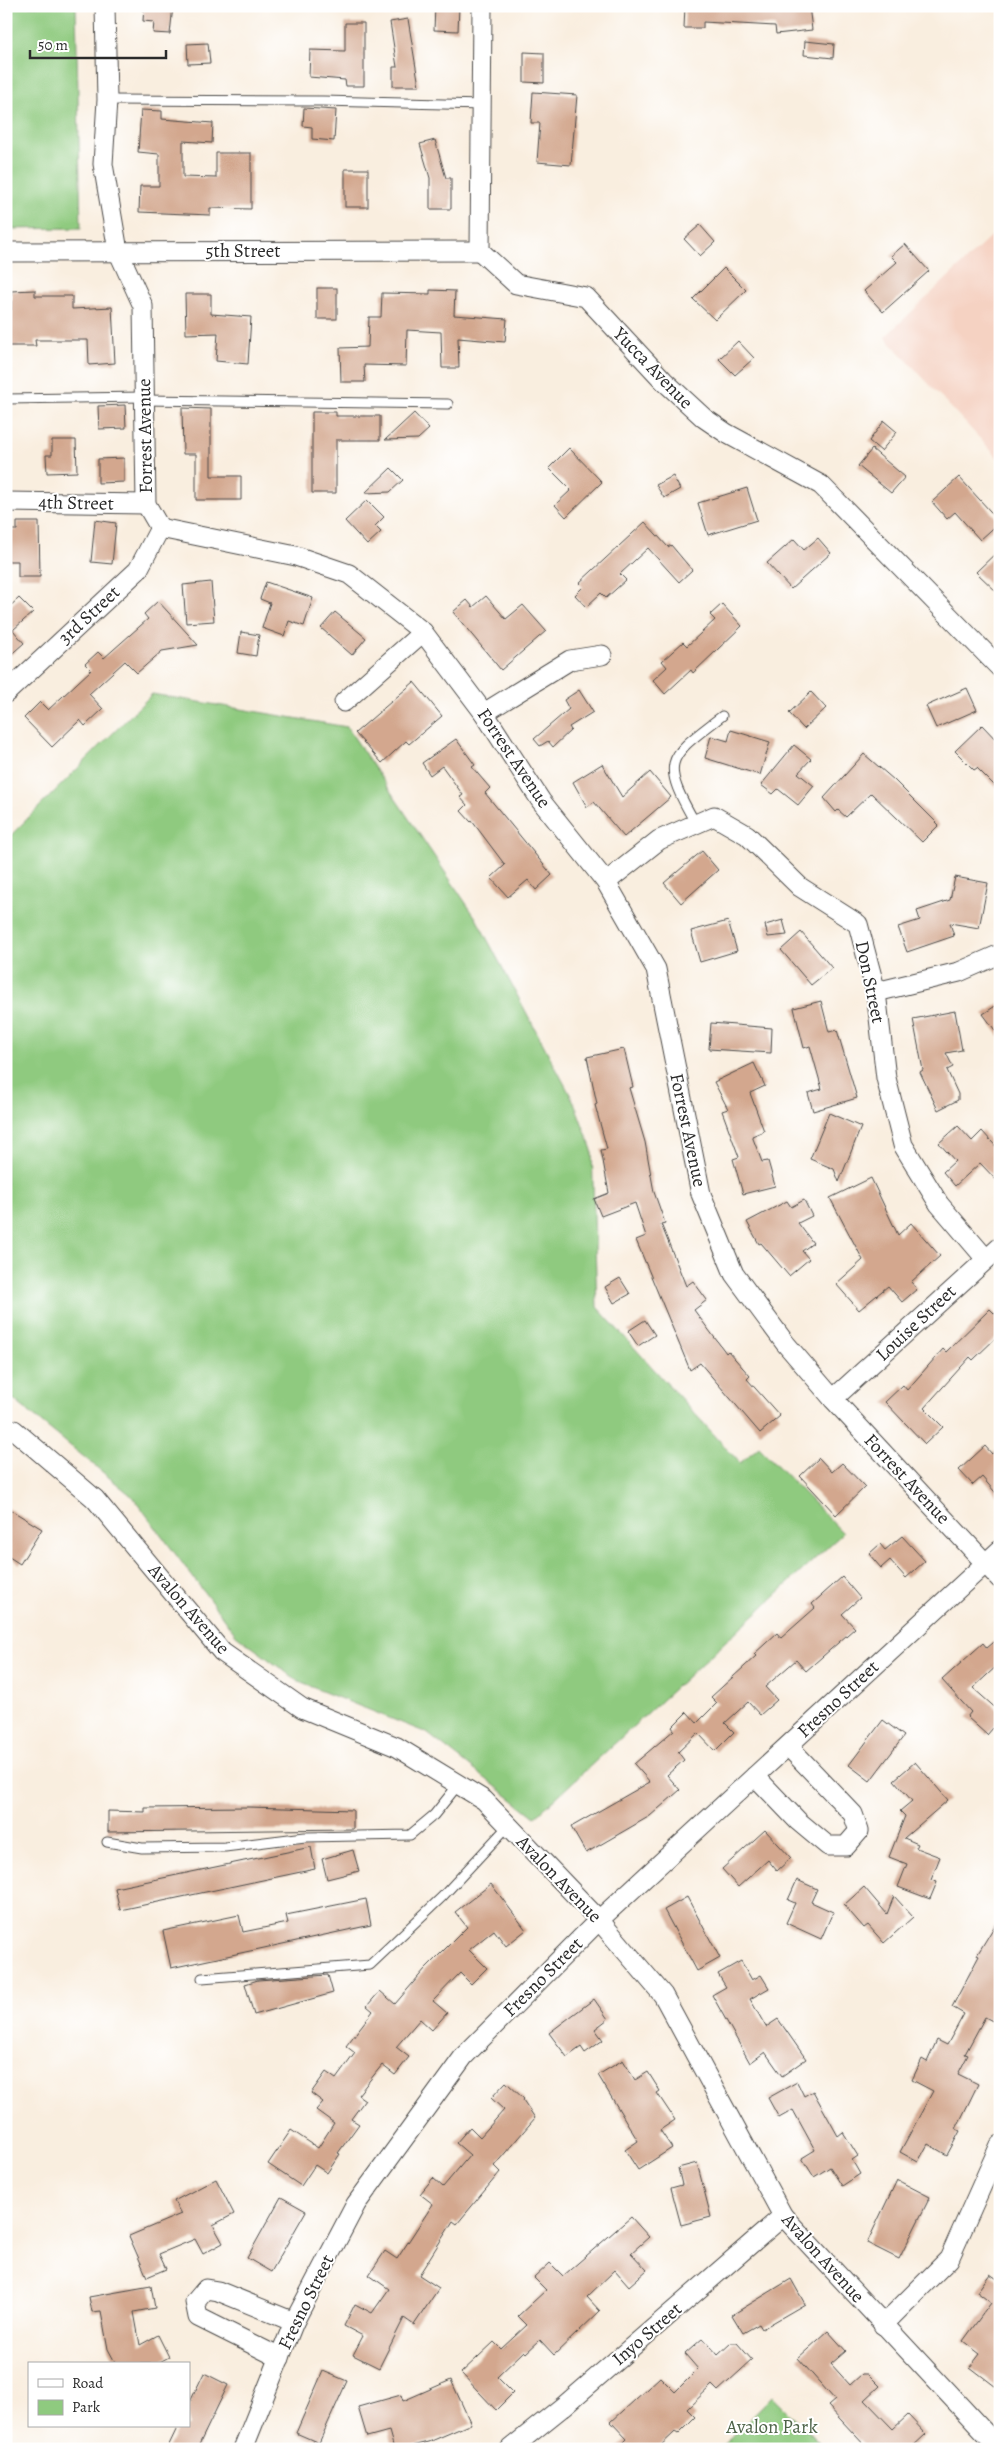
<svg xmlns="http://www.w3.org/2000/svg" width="1006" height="2455" font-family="Alegreya,serif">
	<rect width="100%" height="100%" fill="#fff"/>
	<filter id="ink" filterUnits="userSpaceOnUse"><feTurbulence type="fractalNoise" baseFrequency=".02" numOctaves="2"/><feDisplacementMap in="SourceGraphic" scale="10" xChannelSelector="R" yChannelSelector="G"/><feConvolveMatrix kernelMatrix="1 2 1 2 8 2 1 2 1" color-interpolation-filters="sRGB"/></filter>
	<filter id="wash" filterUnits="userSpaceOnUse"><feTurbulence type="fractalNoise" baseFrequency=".0096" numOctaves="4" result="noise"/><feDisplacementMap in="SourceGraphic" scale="20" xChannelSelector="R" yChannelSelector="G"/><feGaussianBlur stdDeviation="1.12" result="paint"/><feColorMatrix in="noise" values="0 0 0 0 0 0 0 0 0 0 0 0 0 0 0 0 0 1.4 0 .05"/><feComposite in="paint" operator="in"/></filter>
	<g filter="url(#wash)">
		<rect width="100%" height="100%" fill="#f9eedf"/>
		<polygon fill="#f5d2c2" points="1000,228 1000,460 885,337"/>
		<g fill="#8fca7f" stroke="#5d7a55">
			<polygon points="6,6 76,6 81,228 6,229"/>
			<polygon points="152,694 347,727 476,918 574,1102 592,1150 597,1307 740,1463 759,1447 843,1533 535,1817 427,1733 299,1682 236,1635 133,1497 13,1399 6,1396 6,840"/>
			<polygon points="772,2396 825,2449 720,2449"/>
		</g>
		<g id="blocks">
			<g fill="#d3a78e">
				<polygon points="144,6 173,6 170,34 153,33 154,22 143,21"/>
				<polygon points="435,6 459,6 458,31 434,30"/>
				<polygon points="685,6 809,6 812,30 776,34 775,26 703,22 703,28 684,28"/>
				<polygon points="408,19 419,86 393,86 393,67 397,67 390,22"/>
				<polygon points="345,23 364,23 364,86 346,86 345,80 309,77 310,50 345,51"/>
				<polygon points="805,41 834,44 833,58 804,55"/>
				<polygon points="208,43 210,63 188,64 187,44"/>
				<polygon points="524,52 544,53 544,83 524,82"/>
				<polygon points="533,92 577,95 571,165 537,162 540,123 531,123"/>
				<polygon points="304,108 336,110 334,141 312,139 312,127 303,126"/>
				<polygon points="141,110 162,111 162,119 213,123 212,143 183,141 183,177 216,178 216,153 251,153 251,209 210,208 210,215 139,212 140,186 159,186 159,154 138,152"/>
				<polygon points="435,140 446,178 451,178 451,209 430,209 430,178 420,144"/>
				<rect x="345" y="169" width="23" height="38"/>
				<polygon points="700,225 715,242 700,256 684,239"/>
				<polygon points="905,244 929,271 883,312 864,291 897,262 891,256"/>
				<polygon points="724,268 746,290 715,320 693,299"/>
				<rect x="317" y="288" width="20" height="31"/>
				<polygon points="35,290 35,296 72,296 72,309 112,307 115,363 89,365 88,340 35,340 36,346 6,346 6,310 11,310 11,291"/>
				<polygon points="430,290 455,291 454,315 507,319 505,342 458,338 459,368 442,368 441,332 407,330 406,366 364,365 365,382 341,382 340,348 368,347 369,317 381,317 382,293 430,294"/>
				<polygon points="185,294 211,294 211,314 251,317 248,364 216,361 218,333 186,334"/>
				<polygon points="738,341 754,358 735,375 719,359"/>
				<polygon points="125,405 126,428 99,429 98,406"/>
				<polygon points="182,408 211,409 211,476 241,476 241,500 196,500 196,454 183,454"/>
				<polygon points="312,412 336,412 336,416 380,416 380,440 336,440 336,493 312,493"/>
				<polygon points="414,413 429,429 418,439 385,440"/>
				<polygon points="884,421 897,432 881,451 869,441"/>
				<polygon points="52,440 76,440 77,472 47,473 46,455 52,455"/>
				<polygon points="569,448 602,482 566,517 555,505 571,490 549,468"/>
				<polygon points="872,449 905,477 891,493 858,466"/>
				<polygon points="124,458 124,482 98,483 98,459"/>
				<polygon points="391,468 403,480 390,492 365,493"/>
				<polygon points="673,476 680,489 664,498 656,485"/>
				<polygon points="959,477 1000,522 980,540 955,512 947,519 932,502"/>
				<polygon points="747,488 757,520 708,535 698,503"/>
				<polygon points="367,500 384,517 375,526 381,532 367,545 345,521"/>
				<polygon points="95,520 116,523 112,564 91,562"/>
				<polygon points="17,522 39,522 40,577 18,577 18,561 6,561 6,530 17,530"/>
				<polygon points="645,522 668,547 671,545 692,570 679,582 648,548 620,574 626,580 606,598 601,593 586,607 575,595 583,587 579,583"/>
				<polygon points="818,538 831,553 791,589 767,563 794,539 804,550"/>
				<polygon points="1000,549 1000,595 976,572"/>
				<polygon points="211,582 214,621 186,623 183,585"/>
				<polygon points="266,582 313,598 304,626 289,621 284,636 262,628 270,603 260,599"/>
				<polygon points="486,596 506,619 523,605 546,631 501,670 453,612 467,600 473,607"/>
				<polygon points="19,598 33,612 13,630 24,643 6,659 6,610"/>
				<polygon points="158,601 198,645 162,651 137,673 125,661 89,694 103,709 85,726 80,720 52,747 24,718 40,702 48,710 91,670 85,664 98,652 104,658 148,619 144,614"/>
				<polygon points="722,604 742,626 693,673 691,670 665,694 653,680 667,667 662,661 683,642 687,646 715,620 710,615"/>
				<polygon points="335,612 366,638 352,655 321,628"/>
				<polygon points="241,632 259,635 256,656 238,653"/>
				<polygon points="414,682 442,716 409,744 406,741 382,763 355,733"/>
				<polygon points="967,688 977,710 936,728 926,706"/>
				<polygon points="579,690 593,712 569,727 571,730 553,747 548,741 540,746 534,739 569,709 564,700"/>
				<polygon points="811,692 826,708 804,729 789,713"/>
				<polygon points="982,725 1000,744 1000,791 977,768 974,770 955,751"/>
				<polygon points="731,730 770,742 760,775 705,758 711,736 728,741"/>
				<polygon points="456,739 475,765 472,767 490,788 485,793 552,875 536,890 528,880 508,897 491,878 505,865 472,821 471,822 461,811 467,805 460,797 463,795 442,766 430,775 422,763"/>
				<polygon points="794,745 811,759 798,773 814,786 798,805 778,789 773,794 761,785"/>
				<polygon points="864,754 894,780 939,825 922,842 871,793 846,817 838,810 836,812 824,798"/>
				<polygon points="602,764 622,797 650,772 671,797 624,837 594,802 587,807 573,782"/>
				<polygon points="702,851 718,870 681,903 664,883"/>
				<polygon points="955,877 988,883 979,928 950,923 954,936 907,952 898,927 920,920 917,911 950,900"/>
				<polygon points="783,920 787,935 768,937 765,925"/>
				<polygon points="728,921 737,951 700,962 691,931"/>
				<polygon points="801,932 832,968 811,985 781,950"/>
				<polygon points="821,1001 829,1032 837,1030 857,1098 813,1111 808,1093 822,1089 810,1046 804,1048 794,1008"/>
				<polygon points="1000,1003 1000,1037 983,1014"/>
				<polygon points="955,1011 962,1050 946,1053 953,1067 947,1070 958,1094 958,1100 938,1110 920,1072 923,1070 913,1019"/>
				<polygon points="711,1023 772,1028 771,1053 709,1049"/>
				<polygon points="624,1049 633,1087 629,1088 645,1142 654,1192 665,1223 661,1224 686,1286 693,1281 707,1300 694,1310 726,1353 728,1351 750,1376 747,1379 780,1416 760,1433 700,1363 690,1370 636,1240 646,1236 635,1203 601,1216 594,1199 609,1193 601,1150 607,1149 595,1105 597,1104 587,1057"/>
				<polygon points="754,1063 765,1086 750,1093 764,1131 752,1136 762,1162 768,1161 775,1186 743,1194 733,1159 739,1157 722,1111 728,1109 714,1082"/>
				<polygon points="829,1113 861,1127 839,1182 834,1169 810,1159"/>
				<polygon points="958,1126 972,1141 982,1131 1000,1151 1000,1184 980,1163 955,1186 943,1172 955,1161 939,1143"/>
				<polygon points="871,1178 898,1235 911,1223 940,1256 911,1282 917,1289 902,1302 888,1286 859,1310 836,1284 863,1260 830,1198"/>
				<polygon points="804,1200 812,1216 798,1223 813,1243 802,1251 809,1259 789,1276 761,1243 759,1244 747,1222 787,1201 791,1207"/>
				<polygon points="620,1278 630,1294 614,1303 605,1287"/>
				<polygon points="990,1309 1000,1319 1000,1334 973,1360 970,1357 924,1408 943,1427 925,1444 885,1402 903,1385 907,1390 943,1349 946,1352"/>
				<polygon points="645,1320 655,1335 638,1346 628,1331"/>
				<polygon points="985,1446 992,1454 1000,1446 1000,1498 982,1477 973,1485 959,1470"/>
				<polygon points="819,1458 832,1472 842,1463 865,1487 836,1515 800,1476"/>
				<polygon points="6,1507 42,1529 20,1564 6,1555"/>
				<polygon points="902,1536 925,1561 906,1578 890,1560 881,1568 869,1554 880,1544 885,1550"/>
				<polygon points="842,1577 860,1598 842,1614 855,1628 806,1671 796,1660 765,1687 777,1700 760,1715 748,1702 725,1723 734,1732 715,1751 698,1733 678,1752 684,1760 667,1775 680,1790 650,1816 586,1853 571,1827 650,1782 634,1764 674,1730 672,1727 687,1712 697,1723 717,1703 711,1697 756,1656 754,1654 777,1633 781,1638 815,1608 812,1604"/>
				<polygon points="1000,1637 1000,1663 973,1688 1000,1712 1000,1720 987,1735 967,1717 971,1712 942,1680 983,1643 987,1648"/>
				<polygon points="883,1720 904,1736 870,1781 849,1765"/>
				<polygon points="915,1762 948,1800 904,1838 918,1844 916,1848 940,1857 931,1880 937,1882 930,1899 898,1887 907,1864 889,1857 905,1816 900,1811 912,1801 894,1780"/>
				<polygon points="248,1807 353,1810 353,1829 108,1832 108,1811 145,1812 145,1808"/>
				<polygon points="765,1830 791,1858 777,1871 768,1860 738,1887 722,1869"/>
				<polygon points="311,1847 315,1869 120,1910 115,1888"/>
				<polygon points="353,1850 359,1871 327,1879 322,1859"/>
				<polygon points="797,1880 817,1889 811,1902 833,1912 821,1939 786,1923 795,1903 788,1900"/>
				<polygon points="491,1884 526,1930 506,1946 494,1930 469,1950 487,1968 471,1984 460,1973 433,2001 447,2013 432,2030 420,2019 396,2047 409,2057 395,2075 382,2065 358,2095 365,2100 351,2119 359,2124 338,2153 340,2154 327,2173 315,2165 301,2186 268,2164 291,2130 318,2148 334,2123 316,2110 323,2102 311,2093 326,2072 336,2079 355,2053 346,2046 373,2011 367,2006 380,1991 395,2004 425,1969 467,1927 455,1912"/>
				<polygon points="864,1887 887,1914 894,1896 913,1917 884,1943 868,1925 864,1928 844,1905"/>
				<polygon points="687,1897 720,1958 697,1971 664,1910"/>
				<polygon points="366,1899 371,1925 171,1968 163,1931 239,1915 243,1932 288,1923 286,1915"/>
				<polygon points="1000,1917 1000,2025 985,2017 965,2054 968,2055 958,2074 978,2084 956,2129 960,2131 947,2155 928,2144 918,2162 900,2152 933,2091 912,2080 922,2059 927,2062 937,2040 947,2045 964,2014 952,2007 979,1956 977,1955"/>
				<polygon points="741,1961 752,1980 761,1975 769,1988 750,1999 766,2027 778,2019 806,2059 782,2076 765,2052 750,2063 712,1995 726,1987 718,1974"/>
				<polygon points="328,1975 333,1993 254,2015 245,1984 258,1980"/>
				<polygon points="594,1999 608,2019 595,2029 603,2040 585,2053 581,2047 567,2057 549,2033"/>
				<polygon points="623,2060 635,2080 648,2072 660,2091 657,2093 675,2120 660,2130 672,2148 638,2170 625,2150 638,2141 598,2075"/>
				<polygon points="506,2082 524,2099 523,2100 535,2118 494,2166 500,2172 457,2224 453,2221 419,2275 439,2288 414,2325 404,2318 379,2368 353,2355 363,2336 344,2326 355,2304 372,2313 389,2289 369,2275 385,2251 397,2259 433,2204 420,2194 433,2178 443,2187 470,2155 456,2143 470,2127 480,2137 504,2110 491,2098"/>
				<polygon points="797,2082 804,2096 813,2091 838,2136 843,2132 858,2156 852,2160 860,2174 842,2186 830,2167 814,2177 802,2158 815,2150 793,2110 779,2118 768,2098"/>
				<polygon points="697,2163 711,2217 681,2225 671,2188 682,2185 678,2168"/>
				<polygon points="216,2179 234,2214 213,2225 223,2243 203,2254 195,2239 159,2254 166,2269 147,2277 129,2236 181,2214 174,2201"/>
				<polygon points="897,2180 930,2197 899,2259 867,2243"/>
				<polygon points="281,2197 306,2211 271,2272 247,2258"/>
				<polygon points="631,2217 649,2237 631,2253 647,2270 629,2286 615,2270 587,2297 600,2311 554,2355 540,2340 526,2353 524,2351 497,2377 513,2393 496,2410 461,2373 494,2342 501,2349 527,2325 518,2316 546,2290 534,2278 550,2263 563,2276"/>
				<polygon points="990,2274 1000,2281 1000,2390 970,2367 980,2354 963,2341 991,2303 977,2292"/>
				<polygon points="791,2279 805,2304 762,2329 759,2324 743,2333 732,2315"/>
				<polygon points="151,2286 155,2308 134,2312 140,2345 158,2335 169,2357 156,2364 116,2364 108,2349 101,2311 92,2312 89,2297"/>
				<polygon points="828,2331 846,2351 831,2364 850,2385 862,2374 868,2374 880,2386 865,2400 893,2429 908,2415 926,2434 910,2449 868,2449 828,2406 835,2400 798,2358"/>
				<polygon points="703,2338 718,2355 731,2343 737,2343 752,2360 718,2391 712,2385 687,2409 695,2417 678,2434 675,2432 657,2449 617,2449 627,2439 611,2422 660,2377 675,2392 698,2369 685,2354"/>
				<polygon points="323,2371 347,2381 319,2443 296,2433"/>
				<polygon points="204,2373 228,2385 197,2449 167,2449 178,2426 189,2426 189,2404"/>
				<polygon points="451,2380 471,2424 429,2442 401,2449 394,2449 389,2431 367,2437 358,2407 401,2395 403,2401"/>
			</g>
		</g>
	</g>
	<g filter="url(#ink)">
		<use href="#blocks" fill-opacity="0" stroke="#4a4846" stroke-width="1"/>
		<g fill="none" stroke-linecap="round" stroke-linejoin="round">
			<defs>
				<g id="service">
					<polyline points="107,100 323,101 483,105"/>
					<polyline points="6,399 144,397"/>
					<polyline points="144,400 448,404"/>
					<path d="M696,824c-37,-64 -29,-66 26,-108"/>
					<polyline points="107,1842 142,1848 225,1847 305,1837 410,1835 434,1815 458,1785"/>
					<polyline points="202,1978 370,1965 442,1897 508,1826"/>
				</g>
				<g id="minor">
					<polyline points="105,6 107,100 103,164 118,251 143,306 146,504 160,528 296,556 349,574 423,632 484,713 541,801 606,882 656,969 701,1194 734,1274 785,1343 833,1399 1000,1579"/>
					<polyline points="482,6 480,251 516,284 586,297 664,381 704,418 726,433 821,485 1000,668"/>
					<polyline points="6,252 480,251"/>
					<polyline points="6,502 146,504"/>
					<polyline points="6,693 138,570 160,528"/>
					<polyline points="344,702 423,632"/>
					<polyline points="484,713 570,660 602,655"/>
					<polyline points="606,882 659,840 714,816 747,835 800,887 858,924 876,992 886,1078 903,1145 939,1204 986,1259"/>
					<polyline points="876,992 959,972 1000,954"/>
					<polyline points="833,1399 1000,1247"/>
					<polyline points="6,1427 14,1430 95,1499 222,1652 302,1708 397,1747 484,1800 599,1920 663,1995 783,2216 1000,2449"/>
					<polyline points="755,1776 798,1821 828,1846 846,1846 859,1831 853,1814 788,1746"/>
					<polyline points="883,2325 949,2259 1000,2145"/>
					<polyline points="280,2358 198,2317 195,2302 206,2289 218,2291 294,2322"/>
					<polyline points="243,2449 294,2322 356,2204 464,2056 599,1920 1000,1550"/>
					<polyline points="510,2449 565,2405 783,2216"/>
				</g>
			</defs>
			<use href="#service" stroke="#4a4846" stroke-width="11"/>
			<use href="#minor" stroke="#4a4846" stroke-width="21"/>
			<use href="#service" stroke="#fff" stroke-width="9"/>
			<use href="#minor" stroke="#fff" stroke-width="19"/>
		</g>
	</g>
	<g text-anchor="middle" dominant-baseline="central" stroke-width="4" stroke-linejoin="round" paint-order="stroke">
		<g font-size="19" fill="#2b2b2b" stroke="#fff">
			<text x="243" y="251">5th Street</text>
			<text transform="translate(653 368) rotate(46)">Yucca Avenue</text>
			<text transform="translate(145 436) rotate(-91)">Forrest Avenue</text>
			<text transform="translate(76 503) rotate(1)">4th Street</text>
			<text transform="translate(89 615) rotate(-43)">3rd Street</text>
			<text transform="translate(514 758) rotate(56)">Forrest Avenue</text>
			<text transform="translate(870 982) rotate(78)">Don Street</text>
			<text transform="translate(688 1130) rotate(78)">Forrest Avenue</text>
			<text transform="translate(916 1323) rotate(-43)">Louise Street</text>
			<text transform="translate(907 1479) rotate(47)">Forrest Avenue</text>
			<text transform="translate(189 1609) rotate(49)">Avalon Avenue</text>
			<text transform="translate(838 1699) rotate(-43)">Fresno Street</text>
			<text transform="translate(559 1879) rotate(46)">Avalon Avenue</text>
			<text transform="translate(543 1977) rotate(-45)">Fresno Street</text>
			<text transform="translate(823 2258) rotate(48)">Avalon Avenue</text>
			<text transform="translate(306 2302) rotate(-64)">Fresno Street</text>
			<text transform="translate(647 2334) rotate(-41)">Inyo Street</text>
		</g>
		<g font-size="19" fill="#4e6348" stroke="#fff">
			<text x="772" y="2427">Avalon Park</text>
		</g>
	</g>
	<rect width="1006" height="2455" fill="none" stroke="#fff" stroke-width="25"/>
	<rect x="28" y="2362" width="162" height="65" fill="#ffffff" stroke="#aaaaaa"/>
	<rect x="38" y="2379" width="25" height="8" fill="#ffffff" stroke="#aaaaaa"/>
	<text x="72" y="2388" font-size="15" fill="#2b2b2b">Road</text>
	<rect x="38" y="2400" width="25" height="15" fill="#8fca7f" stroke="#aaaaaa"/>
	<text x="72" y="2412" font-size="15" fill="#2b2b2b">Park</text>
	<path d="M30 50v8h136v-8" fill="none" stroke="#2b2b2b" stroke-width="2.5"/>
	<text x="38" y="50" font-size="15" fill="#2b2b2b" stroke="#ffffff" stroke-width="4" paint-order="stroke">50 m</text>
</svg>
